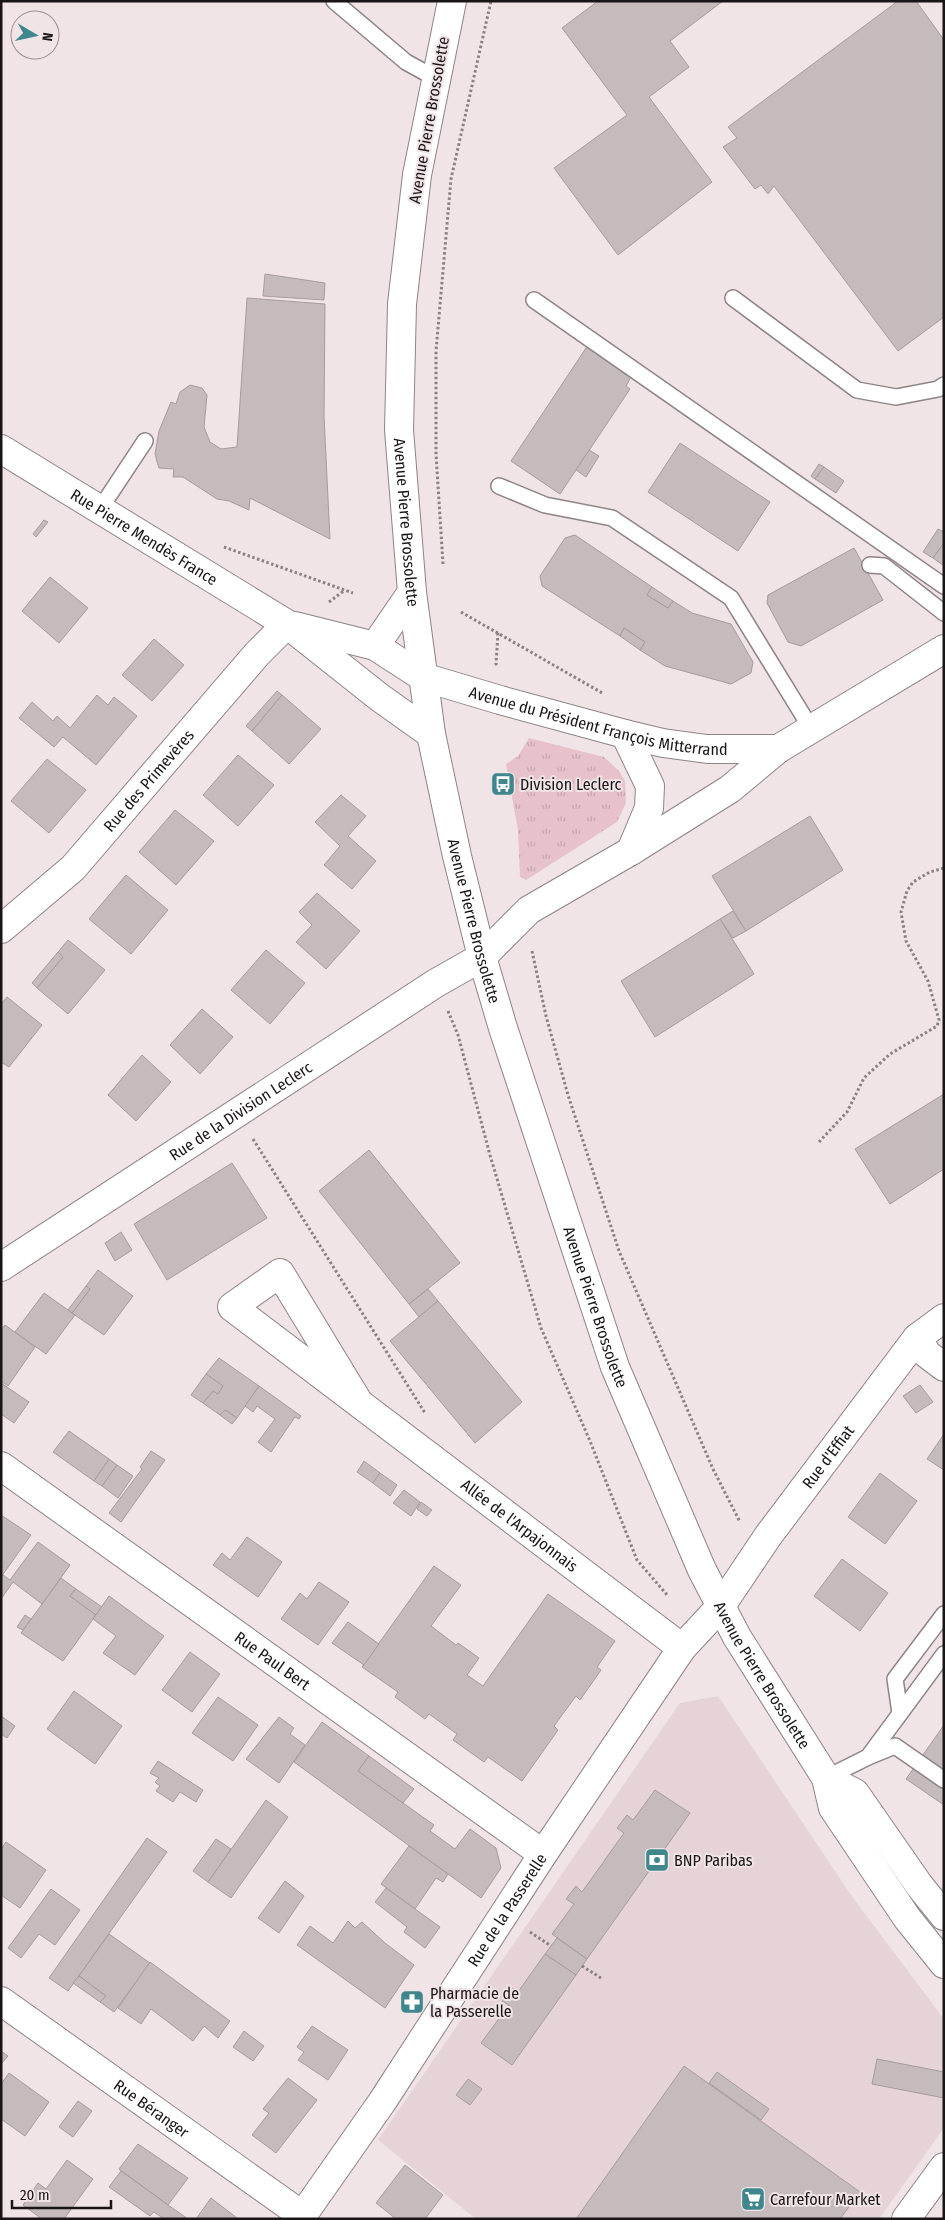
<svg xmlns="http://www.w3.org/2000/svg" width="945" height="2220" font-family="'Fira Sans Condensed',sans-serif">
	<defs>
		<pattern id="park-tufts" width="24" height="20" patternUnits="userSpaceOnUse" patternTransform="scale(1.25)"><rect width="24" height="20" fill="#e7c2cb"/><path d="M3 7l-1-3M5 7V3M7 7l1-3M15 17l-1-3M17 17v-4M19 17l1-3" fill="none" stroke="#c6a6ae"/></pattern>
	</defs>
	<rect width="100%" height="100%" fill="#f0e4e7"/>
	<polygon fill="#e6d3d7" points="718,1696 853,1898 944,2019 944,2128 879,2219 476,2219 378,2140 680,1703"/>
	<polygon fill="url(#park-tufts)" points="529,738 604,757 619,771 625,781 626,803 617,822 526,880 520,877 518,830 506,764 518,756"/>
	<g fill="#c5babc" stroke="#a79b9e">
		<polygon points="598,1 723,1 670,41 689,67 649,97 712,182 618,255 554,168 627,115 562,28"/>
		<polygon points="898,1 916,1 944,40 944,317 898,351 774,186 768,194 761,185 755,189 723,147 737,138 728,127"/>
		<polygon points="265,274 325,283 324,300 263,296"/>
		<polygon points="247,298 325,304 324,416 330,539 250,498 249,510 229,501 217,499 183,477 173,477 174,469 159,468 158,465 155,454 159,431 171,402 176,404 180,392 190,385 202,388 207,395 204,427 210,442 221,449 237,447"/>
		<polygon points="588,345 632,375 626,386 630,389 560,494 511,461"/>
		<polygon points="680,443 770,502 738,551 648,492"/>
		<polygon points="589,450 599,456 586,477 576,470"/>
		<polygon points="819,464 824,467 815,479 811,476"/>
		<polygon points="824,467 844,481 836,493 815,479"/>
		<polygon points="44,520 48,522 36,537 33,534"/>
		<polygon points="938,529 944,532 944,543 933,558 923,552"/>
		<polygon points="575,535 652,587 647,595 668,608 673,601 692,613 731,624 753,662 751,673 731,684 665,666 640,650 645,642 624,628 620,636 542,586 540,576 565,538"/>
		<polygon points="944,543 944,566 933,558"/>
		<polygon points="854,548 883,600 801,646 788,642 767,603 768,595"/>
		<polygon points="50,577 88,608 59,643 22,611"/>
		<polygon points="652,587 673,601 668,608 647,595"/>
		<polygon points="624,628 645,642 640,650 620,636"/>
		<polygon points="154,639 184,665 152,701 122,675"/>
		<polygon points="277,691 282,695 252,731 246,726"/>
		<polygon points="97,695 108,705 114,697 137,716 96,765 63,737 54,747 19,718 32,702 53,721 57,716 70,728"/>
		<polygon points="282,695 321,729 289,764 252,731"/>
		<polygon points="238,755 274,785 238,826 203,795"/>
		<polygon points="47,759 86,790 49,833 11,801"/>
		<polygon points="341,795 366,816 348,836 376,861 352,889 324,865 340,846 315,822"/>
		<polygon points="175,810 214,841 176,885 139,852"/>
		<polygon points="810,816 843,870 746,931 712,876"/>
		<polygon points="126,875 168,910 131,954 89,919"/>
		<polygon points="317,893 360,931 326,969 296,942 312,925 299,912"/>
		<polygon points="733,911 746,931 733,938 720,919"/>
		<polygon points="720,919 754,974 655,1037 621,981"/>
		<polygon points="68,940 105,970 68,1014 37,988 63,957 58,952"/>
		<polygon points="266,950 305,983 270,1024 231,990"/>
		<polygon points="58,952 63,957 37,988 32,983"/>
		<polygon points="7,997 42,1025 9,1067 1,1062 1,1004"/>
		<polygon points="202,1009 233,1037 200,1074 170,1045"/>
		<polygon points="142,1055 171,1082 136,1121 108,1095"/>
		<polygon points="944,1094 944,1169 890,1204 855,1149"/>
		<polygon points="369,1150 460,1263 409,1304 319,1191"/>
		<polygon points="232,1163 267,1218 167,1280 134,1224"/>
		<polygon points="121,1232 132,1250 115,1261 105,1243"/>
		<polygon points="98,1270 133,1296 104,1335 72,1313 90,1289 86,1286"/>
		<polygon points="86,1286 90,1289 72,1313 68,1310"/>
		<polygon points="428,1289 438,1301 419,1317 409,1304"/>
		<polygon points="44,1293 75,1315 46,1354 15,1332"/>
		<polygon points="438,1301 522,1402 475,1443 390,1341"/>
		<polygon points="5,1325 35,1347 8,1386 1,1381 1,1330"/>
		<polygon points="219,1358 259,1386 237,1418 225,1410 220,1415 203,1403 213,1391 218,1394 223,1386 206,1374"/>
		<polygon points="206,1374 223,1386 218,1394 213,1391 203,1403 191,1395"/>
		<polygon points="1,1383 29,1402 14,1423 1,1414"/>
		<polygon points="920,1385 933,1402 916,1413 903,1396"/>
		<polygon points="259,1386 301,1416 299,1419 295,1417 271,1452 258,1442 275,1419 257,1406 253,1412 245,1406"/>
		<polygon points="225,1410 237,1418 232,1424 220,1415"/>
		<polygon points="69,1431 109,1459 94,1481 53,1452"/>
		<polygon points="944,1434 944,1470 927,1459"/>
		<polygon points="151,1451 165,1460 121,1522 109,1513 142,1469 140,1467"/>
		<polygon points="109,1459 117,1465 102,1486 94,1481"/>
		<polygon points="364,1461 380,1473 373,1483 357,1472"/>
		<polygon points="117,1465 133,1476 118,1498 102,1486"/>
		<polygon points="380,1473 397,1485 390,1496 373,1483"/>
		<polygon points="880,1473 917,1501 885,1544 848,1517"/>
		<polygon points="404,1490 420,1502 411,1516 393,1503"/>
		<polygon points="421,1502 432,1510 427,1516 417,1509"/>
		<polygon points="1,1515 31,1535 1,1577"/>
		<polygon points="247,1537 282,1562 258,1597 213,1565 222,1553 230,1560"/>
		<polygon points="38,1542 70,1565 42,1604 13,1582 1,1599 1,1577 3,1575 10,1580"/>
		<polygon points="842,1559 888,1593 860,1631 814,1596"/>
		<polygon points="434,1566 461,1585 431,1626 456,1645 458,1643 479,1658 467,1675 483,1686 548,1594 615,1641 597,1667 601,1670 580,1700 576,1696 554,1726 558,1730 522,1781 488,1757 484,1762 453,1740 457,1734 429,1714 425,1719 395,1697 398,1692 362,1667"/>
		<polygon points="61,1578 76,1589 70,1596 96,1615 63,1661 21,1633"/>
		<polygon points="319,1582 349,1602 318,1645 281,1619 300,1593 307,1599"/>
		<polygon points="76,1589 102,1607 96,1615 70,1596"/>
		<polygon points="109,1596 164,1636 135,1675 103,1653 116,1636 93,1619"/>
		<polygon points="25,1615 31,1619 23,1630 17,1627"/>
		<polygon points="348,1622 379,1644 364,1665 332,1643"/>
		<polygon points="190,1652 220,1674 192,1712 162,1690"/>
		<polygon points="74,1691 122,1726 95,1764 47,1729"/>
		<polygon points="218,1697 258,1725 233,1761 192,1733"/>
		<polygon points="1,1716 15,1726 7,1738 1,1734"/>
		<polygon points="279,1717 294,1728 290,1734 305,1745 279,1783 246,1759"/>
		<polygon points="322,1722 369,1756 358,1771 434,1825 430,1831 455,1849 470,1829 496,1848 501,1868 481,1898 294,1762"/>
		<polygon points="944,1725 944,1805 906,1779"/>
		<polygon points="369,1756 414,1789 403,1803 358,1771"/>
		<polygon points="158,1761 203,1790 196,1802 180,1792 173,1802 156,1791 160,1786 155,1782 159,1778 150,1773"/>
		<polygon points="655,1790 690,1813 587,1959 552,1934 574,1904 566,1899 576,1886 582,1892 624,1833 617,1828 627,1815 633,1820"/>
		<polygon points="266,1800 288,1817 231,1898 208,1882"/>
		<polygon points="147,1838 167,1852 68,1991 49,1978"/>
		<polygon points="216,1839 231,1849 208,1882 193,1871"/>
		<polygon points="6,1842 46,1870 20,1908 1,1895 1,1849"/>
		<polygon points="409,1846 448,1874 443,1882 436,1878 415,1909 381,1884"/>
		<polygon points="285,1881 304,1896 279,1933 258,1918"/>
		<polygon points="386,1888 440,1927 425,1948 404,1932 407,1927 375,1902"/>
		<polygon points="51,1889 80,1910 55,1945 39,1934 21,1958 8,1948"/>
		<polygon points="348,1921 355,1928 362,1922 385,1943 414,1965 385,2008 297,1945 310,1926 333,1943"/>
		<polygon points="109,1934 150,1963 114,2012 100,2002 106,1996 79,1976"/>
		<polygon points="557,1938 587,1959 576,1975 545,1954"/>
		<polygon points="545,1954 576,1975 512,2065 481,2043 509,2005 502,2001 513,1988 518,1992"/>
		<polygon points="150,1962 230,2021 218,2038 204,2026 193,2041 151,2009 141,2024 118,2008"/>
		<polygon points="79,1976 106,1996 100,2002 73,1983"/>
		<polygon points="312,2026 348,2050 328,2080 298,2060 304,2052 297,2047"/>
		<polygon points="244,2031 264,2046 253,2061 233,2047"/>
		<polygon points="1,2051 8,2056 1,2064"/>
		<polygon points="877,2059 944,2072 944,2098 872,2084"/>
		<polygon points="684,2066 860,2192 840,2219 576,2219"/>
		<polygon points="717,2072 769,2109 761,2120 709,2083"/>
		<polygon points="9,2073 49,2102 25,2136 1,2119 1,2084"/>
		<polygon points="288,2078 317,2100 276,2153 252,2135 269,2113 263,2109"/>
		<polygon points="468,2079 482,2089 470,2105 456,2095"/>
		<polygon points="78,2101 92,2111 73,2137 59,2127"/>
		<polygon points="138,2144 188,2178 168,2205 119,2169"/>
		<polygon points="67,2160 93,2179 64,2219 42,2219 23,2205 38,2183 46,2189"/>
		<polygon points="405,2165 443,2195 425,2219 396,2219 376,2203"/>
		<polygon points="121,2171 168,2205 188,2219 164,2219 154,2212 150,2216 109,2187"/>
		<polygon points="211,2198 237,2218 237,2219 196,2219"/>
	</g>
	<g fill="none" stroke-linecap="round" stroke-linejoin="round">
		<defs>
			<g id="lane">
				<polyline points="334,1 406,62 435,78"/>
				<polyline points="733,298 857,390 896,397 938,389 944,385"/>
				<polyline points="534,300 944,586"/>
				<polyline points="499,486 545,505 612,518 731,598 812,730"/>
				<polyline points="100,509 145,441"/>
				<polyline points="870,565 884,566 944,613"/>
				<polyline points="900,1713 895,1679 944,1614"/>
				<polyline points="868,1757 895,1746 944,1780"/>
				<polyline points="826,1778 868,1757 944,1654"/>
			</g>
			<g id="street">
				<path id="s1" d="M1,449l286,175 92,73 52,37"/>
				<path id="s2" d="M295,626l80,20 48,31 77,23 125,34 38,9 44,6h71"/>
				<polyline points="375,646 412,592"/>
				<polyline points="625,734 650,786 649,808 631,851"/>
				<path id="s3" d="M1,929l72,-61 184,-214 30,-30"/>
				<path id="s4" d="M1,1267l435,-284 46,-26 47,-47 102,-59 99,-62 48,-40 166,-100"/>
				<polyline points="917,1338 927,1354 944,1367"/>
				<path id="s5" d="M359,1403l-79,-130 -48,34 450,341"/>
				<path id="s6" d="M1,1466l542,388"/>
				<path id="s7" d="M1,2001l302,215"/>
				<path id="s8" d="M300,2219l82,-117 161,-248 139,-206 39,-42 47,-70 149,-198 27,-20"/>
				<polyline points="906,2219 944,2167"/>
			</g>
			<g id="secondary">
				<path id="s9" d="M452,1l-35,174 -15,129 -3,126 13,162 19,142 26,122 25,101 21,71 112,339 87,203 35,67 89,141 7,30 74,110 37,46"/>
				<polyline points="826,1778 855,1793 919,1885 944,1916"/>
			</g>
		</defs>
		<use href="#lane" stroke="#8e8385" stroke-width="18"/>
		<use href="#street" stroke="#8e8385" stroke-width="30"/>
		<use href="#secondary" stroke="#8e8385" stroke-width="30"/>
		<g stroke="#898183" stroke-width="3" stroke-dasharray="2.5 2.5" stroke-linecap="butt">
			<polyline points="224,547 353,593"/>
			<polyline points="443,564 436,454 436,351 451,179 491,1"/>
			<polyline points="329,602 345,590"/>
			<polyline points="461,612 604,694"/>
			<polyline points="498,633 496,664 498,666"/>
			<polyline points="532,951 546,1016 568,1095 619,1251 713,1469 740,1522"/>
			<polyline points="448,1011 458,1035 490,1155 541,1328 590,1441 637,1560 668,1596"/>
			<polyline points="253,1139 425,1413"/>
			<polyline points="819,1142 847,1112 864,1078 890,1054 937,1026 939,1020 928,981 906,941 901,912 907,891 913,882 930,872 944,868"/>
			<polyline points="530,1932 551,1946"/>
			<polyline points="582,1966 601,1978"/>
		</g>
		<use href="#lane" stroke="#fff" stroke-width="15"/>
		<use href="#street" stroke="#fff" stroke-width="28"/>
		<use href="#secondary" stroke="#fff" stroke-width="28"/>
	</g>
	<defs>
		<symbol id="bus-square" viewBox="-11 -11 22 22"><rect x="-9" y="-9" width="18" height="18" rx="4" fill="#3f878d" stroke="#f0e4e7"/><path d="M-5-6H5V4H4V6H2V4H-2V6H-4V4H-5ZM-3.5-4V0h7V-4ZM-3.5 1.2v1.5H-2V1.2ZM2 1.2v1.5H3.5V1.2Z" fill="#fff"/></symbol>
		<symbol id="bank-square" viewBox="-11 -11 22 22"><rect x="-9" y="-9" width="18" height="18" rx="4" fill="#3f878d" stroke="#f0e4e7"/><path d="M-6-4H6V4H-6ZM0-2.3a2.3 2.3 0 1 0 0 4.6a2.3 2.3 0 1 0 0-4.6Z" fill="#fff"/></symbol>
		<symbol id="pharmacy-square" viewBox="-11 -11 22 22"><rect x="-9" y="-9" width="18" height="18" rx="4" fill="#3f878d" stroke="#f0e4e7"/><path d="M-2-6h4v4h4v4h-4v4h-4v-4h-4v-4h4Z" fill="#fff"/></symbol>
		<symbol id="supermarket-square" viewBox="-11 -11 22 22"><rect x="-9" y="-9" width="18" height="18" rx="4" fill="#3f878d" stroke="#f0e4e7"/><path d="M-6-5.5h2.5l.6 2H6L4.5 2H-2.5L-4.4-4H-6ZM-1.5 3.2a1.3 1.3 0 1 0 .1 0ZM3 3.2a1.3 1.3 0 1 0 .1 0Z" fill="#fff"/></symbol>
	</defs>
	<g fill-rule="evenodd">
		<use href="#bus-square" x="489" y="770" width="28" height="28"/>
		<use href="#bank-square" x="643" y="1846" width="28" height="28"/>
		<use href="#pharmacy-square" x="398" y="1988" width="28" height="28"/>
		<use href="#supermarket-square" x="739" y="2185" width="28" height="28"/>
	</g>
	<g text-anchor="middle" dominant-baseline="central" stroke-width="4" stroke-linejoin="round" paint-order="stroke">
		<g font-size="16" fill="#191516" stroke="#f0e4e7">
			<text transform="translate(429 120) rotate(-80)">Avenue Pierre Brossolette</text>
			<text stroke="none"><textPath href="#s9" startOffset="526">Avenue Pierre Brossolette</textPath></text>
			<text stroke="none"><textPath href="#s1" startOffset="168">Rue Pierre Mendès France</textPath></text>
			<text stroke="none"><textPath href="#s2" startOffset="321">Avenue du Président François Mitterrand</textPath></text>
			<text stroke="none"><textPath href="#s3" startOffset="210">Rue des Primevères</textPath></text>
			<text stroke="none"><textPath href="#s9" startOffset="931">Avenue Pierre Brossolette</textPath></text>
			<text stroke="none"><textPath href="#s4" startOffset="286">Rue de la Division Leclerc</textPath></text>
			<text stroke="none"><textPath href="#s9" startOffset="1336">Avenue Pierre Brossolette</textPath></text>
			<text stroke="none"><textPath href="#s8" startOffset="928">Rue d'Effiat</textPath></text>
			<text stroke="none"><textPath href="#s5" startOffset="572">Allée de l'Arpajonnais</textPath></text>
			<text stroke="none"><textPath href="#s6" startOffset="334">Rue Paul Bert</textPath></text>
			<text stroke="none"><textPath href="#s9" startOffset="1741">Avenue Pierre Brossolette</textPath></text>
			<text stroke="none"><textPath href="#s8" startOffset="372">Rue de la Passerelle</textPath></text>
			<text stroke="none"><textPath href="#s7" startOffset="185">Rue Béranger</textPath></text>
		</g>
		<g font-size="16" fill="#191516" stroke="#f0e4e7" text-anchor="start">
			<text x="520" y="784">Division Leclerc</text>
			<text x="674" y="1860">BNP Paribas</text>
			<text x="430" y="1993">Pharmacie de<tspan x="430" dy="18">la Passerelle</tspan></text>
			<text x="770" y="2199">Carrefour Market</text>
		</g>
	</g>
	<rect width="945" height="2220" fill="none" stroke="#191516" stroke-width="5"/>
	<g transform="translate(35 35) rotate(99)"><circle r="24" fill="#f0e4e7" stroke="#9a9193"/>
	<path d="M0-4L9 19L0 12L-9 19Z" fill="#3f878d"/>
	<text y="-8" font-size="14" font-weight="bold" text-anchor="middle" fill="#191516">N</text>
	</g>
	<path d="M12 2200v8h99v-8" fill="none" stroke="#191516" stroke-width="2.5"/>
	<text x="20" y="2200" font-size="15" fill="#191516" stroke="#f0e4e7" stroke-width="4" paint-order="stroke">20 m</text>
</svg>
